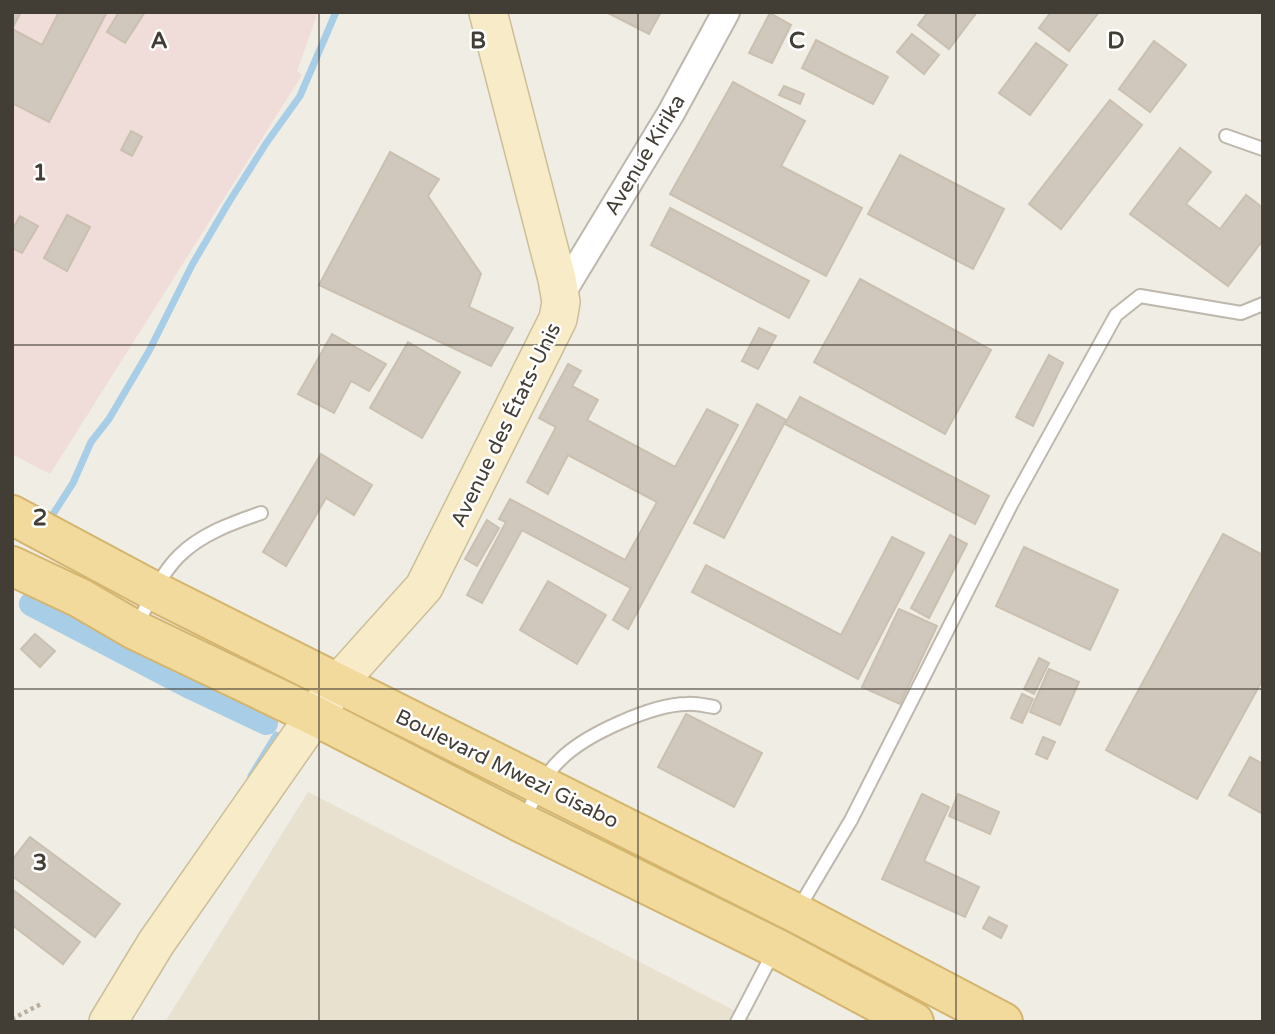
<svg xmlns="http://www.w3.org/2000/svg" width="1275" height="1034" font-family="'Varela Round',sans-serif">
	<rect width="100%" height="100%" fill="#f0ede5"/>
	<polygon fill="#e8e1d0" points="308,792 757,1022 165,1022"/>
	<polygon fill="#f0dcd9" points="12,12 318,12 297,71 302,75 50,474 12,454"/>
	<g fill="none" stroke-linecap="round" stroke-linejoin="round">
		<g stroke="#a8cde7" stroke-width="7">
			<polyline points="48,522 73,483 91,442 109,419 149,351 192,265 229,202 267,142 300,96 336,12"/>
			<polyline points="251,776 276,735"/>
		</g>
		<polyline stroke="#a8cde7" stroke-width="24" points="31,604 192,688 266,723"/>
	</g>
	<g fill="#d0c8bc" stroke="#cac0b0" stroke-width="2">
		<polygon points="12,12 21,12 12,29 42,45 59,12 107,12 49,122 12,103"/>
		<polygon points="119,12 145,12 125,43 107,32"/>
		<polygon points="606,12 661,12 649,34"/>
		<polygon points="928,12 977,12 949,49 918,25"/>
		<polygon points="1051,12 1099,12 1069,51 1039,28"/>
		<polygon points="770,13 791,25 772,63 749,53"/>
		<polygon points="912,34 939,55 924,74 897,52"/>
		<polygon points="816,40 888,77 873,104 802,68"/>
		<polygon points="1154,41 1186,65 1150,112 1119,89"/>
		<polygon points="1036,43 1067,65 1030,115 999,93"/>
		<polygon points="733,82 805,121 781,166 862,208 826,276 670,194"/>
		<polygon points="784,86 804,94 800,104 779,95"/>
		<polygon points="1110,100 1142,125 1061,229 1029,204"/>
		<polygon points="131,131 142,137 132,156 121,150"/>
		<polygon points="1180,148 1211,172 1186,204 1220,229 1246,195 1263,208 1263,240 1228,286 1130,214"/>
		<polygon points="390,152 439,179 428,196 481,274 469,307 513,328 491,366 319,285"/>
		<polygon points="900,155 1004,209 973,269 868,214"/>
		<polygon points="670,208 809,281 789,318 651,245"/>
		<polygon points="67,215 90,227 67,271 44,258"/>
		<polygon points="20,216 38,226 22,253 12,248 12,230"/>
		<polygon points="860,279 991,350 945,434 814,362"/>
		<polygon points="759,328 776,336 758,369 742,361"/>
		<polygon points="332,334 386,364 369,391 351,381 334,413 298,394"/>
		<polygon points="408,342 460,372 422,438 370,408"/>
		<polygon points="1049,355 1063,363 1033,426 1016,417"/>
		<polygon points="568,364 581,371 572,386 598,400 587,420 675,467 707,409 738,425 628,629 613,620 631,588 522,530 482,603 467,595 506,522 499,519 510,499 625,560 657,502 568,455 548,494 527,482 556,427 539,418"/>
		<polygon points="800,397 989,496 975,524 785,424"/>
		<polygon points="757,404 786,420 724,538 694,523"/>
		<polygon points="321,454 372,485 354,515 326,498 286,566 263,552"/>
		<polygon points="487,520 499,528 477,566 465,559"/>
		<polygon points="1223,534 1263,555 1263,679 1197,799 1106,750"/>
		<polygon points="950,535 967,544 929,618 911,608"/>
		<polygon points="892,537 924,553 858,679 692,592 706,565 841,635"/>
		<polygon points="1024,547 1118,590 1090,650 996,606"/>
		<polygon points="548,581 606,615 577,664 520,630"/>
		<polygon points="899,609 937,626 900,704 862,687"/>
		<polygon points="35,634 55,651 40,667 21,649"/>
		<polygon points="1039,658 1049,663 1034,694 1024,689"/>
		<polygon points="1049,669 1079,682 1060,725 1030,712"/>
		<polygon points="1022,694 1033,699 1022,723 1011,718"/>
		<polygon points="686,714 762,753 734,807 658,767"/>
		<polygon points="1043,737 1055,742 1047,759 1036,754"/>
		<polygon points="1250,757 1263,764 1263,814 1229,795"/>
		<polygon points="922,794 949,807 924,861 979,887 965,917 882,879"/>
		<polygon points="958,794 999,812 990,834 949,816"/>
		<polygon points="30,837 120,904 95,937 12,876 12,860"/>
		<polygon points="12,889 80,942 63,964 12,925"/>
		<polygon points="989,917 1007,926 1001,938 983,928"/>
	</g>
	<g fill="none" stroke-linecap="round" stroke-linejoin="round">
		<defs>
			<g id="lane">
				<polyline points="1226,136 1263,149"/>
				<path d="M137,626c11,-23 23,-51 42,-70 22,-22 53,-33 82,-43"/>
				<path d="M524,820c10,-21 19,-44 36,-60 24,-25 93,-56 127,-56 9,-1 19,2 27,3"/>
				<polyline points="797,911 851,820 1012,503 1116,315 1140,296 1241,313 1263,304"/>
				<polyline points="737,1022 774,951"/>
			</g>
			<polyline id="street" points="560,296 671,113 726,12"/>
			<polyline id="secondary" points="108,1022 156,943 337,684 424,587 558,319 561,302 557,279 488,12"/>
			<g id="primary">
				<polyline points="12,515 154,591 796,913 1003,1022"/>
				<polyline points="12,566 80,598 135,630 315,716 522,823 776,948 914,1022"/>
			</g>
		</defs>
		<use href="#lane" stroke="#bdb7ac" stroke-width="16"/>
		<use href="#street" stroke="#bdb7ac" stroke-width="30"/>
		<use href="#secondary" stroke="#cbbe99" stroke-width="40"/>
		<use href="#primary" stroke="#d4b56f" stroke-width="42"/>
		<polyline stroke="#baaf9c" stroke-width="4.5" stroke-dasharray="3.5 3.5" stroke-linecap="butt" points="12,1019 41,1004"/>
		<use href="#lane" stroke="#fff" stroke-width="12"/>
		<use href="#street" stroke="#fff" stroke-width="26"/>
		<use href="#secondary" stroke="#f8ecc8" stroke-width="37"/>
		<use href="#primary" stroke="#f2d99c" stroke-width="38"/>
	</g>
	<path fill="none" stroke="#423d35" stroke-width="2" stroke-opacity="0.55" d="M319,12v1010M638,12v1010M956,12v1010M12,345h1251M12,689h1251"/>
	<g text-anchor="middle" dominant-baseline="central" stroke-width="5" stroke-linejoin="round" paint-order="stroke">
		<g font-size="21" fill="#423d35" stroke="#fff">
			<text transform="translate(645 155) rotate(-59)">Avenue Kirika</text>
			<text transform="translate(506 425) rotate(-64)">Avenue des États-Unis</text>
			<text transform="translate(507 769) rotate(26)">Boulevard Mwezi Gisabo</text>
		</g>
	</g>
	<g font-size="23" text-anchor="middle" font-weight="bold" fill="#423d35" stroke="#fff" stroke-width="5" stroke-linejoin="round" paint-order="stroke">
		<text x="159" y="48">A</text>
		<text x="478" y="48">B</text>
		<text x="797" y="48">C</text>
		<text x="1116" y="48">D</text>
		<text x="40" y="180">1</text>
		<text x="40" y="525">2</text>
		<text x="40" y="870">3</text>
	</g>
	<rect width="1275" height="1034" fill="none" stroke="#423d35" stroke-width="28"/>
</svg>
